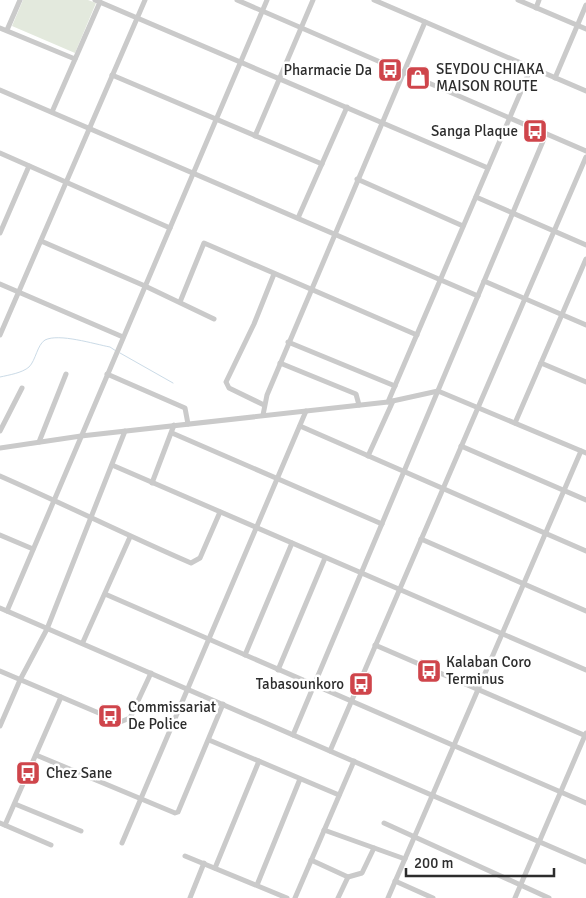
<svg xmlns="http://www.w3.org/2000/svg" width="586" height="898" font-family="Signika,sans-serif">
	<rect width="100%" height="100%" fill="#fff"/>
	<polygon fill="#e3e9dd" points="23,0 88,0 96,3 75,53 12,26"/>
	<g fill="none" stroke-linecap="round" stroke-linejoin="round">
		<g stroke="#cbdbe7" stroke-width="1">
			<polyline points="120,353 173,383"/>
			<path d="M0,377c9,-2 22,-4 29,-10 7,-7 8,-22 16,-27 14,-7 49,4 65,7l6,4"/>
		</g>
		<g stroke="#cacaca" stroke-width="5">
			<polyline points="95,0 488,168"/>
			<polyline points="237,0 586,151"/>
			<polyline points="374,0 586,91"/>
			<polyline points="518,0 586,29"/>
			<polyline points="536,8 539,0"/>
			<polyline points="0,28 75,59"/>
			<polyline points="7,30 20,0"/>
			<polyline points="112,75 322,164"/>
			<polyline points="555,78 586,5"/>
			<polyline points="0,90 478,296"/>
			<polyline points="52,112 100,2"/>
			<polyline points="255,136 313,0"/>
			<polyline points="0,153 170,228"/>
			<polyline points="357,179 463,226"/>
			<polyline points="476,197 586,245"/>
			<polyline points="298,218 347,107"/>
			<polyline points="0,233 29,166"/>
			<polyline points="41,241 145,286 214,319"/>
			<polyline points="484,281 586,325"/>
			<polyline points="0,284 123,337"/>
			<polyline points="180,302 204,243 417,335"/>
			<polyline points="0,335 145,0"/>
			<polyline points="288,342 395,386"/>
			<polyline points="280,363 356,394 359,405"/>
			<polyline points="541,363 586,382"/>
			<polyline points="107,374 185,408 188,424"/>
			<polyline points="388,402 531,68"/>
			<polyline points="264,405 229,388 226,382 254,324 274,274"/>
			<polyline points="263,415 267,395 425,22"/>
			<polyline points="515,423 586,259"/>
			<polyline points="300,426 586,551"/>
			<polyline points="0,431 22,388"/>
			<polyline points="172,433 382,524"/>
			<polyline points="39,442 66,374"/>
			<polyline points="461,446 586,500"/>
			<polyline points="0,448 81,436 388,402 438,391 586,453"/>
			<polyline points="368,456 393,401"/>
			<polyline points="112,465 586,670"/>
			<path d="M0,476c64,28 126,59 191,87l9,-5 20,-46"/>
			<polyline points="152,483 174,425"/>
			<polyline points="0,535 33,549"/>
			<polyline points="421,539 586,611"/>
			<polyline points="105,594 586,803"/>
			<polyline points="0,608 586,862"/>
			<polyline points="7,611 267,0"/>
			<polyline points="83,642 130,537"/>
			<polyline points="375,645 586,736"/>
			<polyline points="245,655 292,543"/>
			<polyline points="278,670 325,558"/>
			<polyline points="0,671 120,722 130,718 151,673"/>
			<polyline points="0,726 20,680 47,629 125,431"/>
			<polyline points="293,735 546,134"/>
			<polyline points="209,740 339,795"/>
			<polyline points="330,751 586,157"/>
			<polyline points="36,755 175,813 178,812 223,704"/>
			<polyline points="15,804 81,831"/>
			<polyline points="0,823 51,845"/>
			<polyline points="384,823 549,898"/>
			<polyline points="5,825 61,697"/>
			<polyline points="324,830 405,859"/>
			<polyline points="122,843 306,411"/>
			<polyline points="185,856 287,898"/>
			<polyline points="311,860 348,877"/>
			<polyline points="215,868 259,761"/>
			<polyline points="395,881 433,898"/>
			<polyline points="257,885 300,779"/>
			<polyline points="190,898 204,863"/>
			<polyline points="295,898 354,761"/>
			<polyline points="338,898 348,877 362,873 374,848"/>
			<polyline points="388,898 581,451"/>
			<polyline points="515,898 586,733"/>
		</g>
	</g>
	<defs>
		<symbol id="bus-square" viewBox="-11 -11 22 22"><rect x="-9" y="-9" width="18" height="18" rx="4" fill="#cf454b" stroke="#fff"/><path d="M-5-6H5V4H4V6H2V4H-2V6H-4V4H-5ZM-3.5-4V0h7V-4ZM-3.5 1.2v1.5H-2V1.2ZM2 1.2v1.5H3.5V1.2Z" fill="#fff"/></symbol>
		<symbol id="shop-square" viewBox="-11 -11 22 22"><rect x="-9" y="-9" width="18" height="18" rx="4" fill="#cf454b" stroke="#fff"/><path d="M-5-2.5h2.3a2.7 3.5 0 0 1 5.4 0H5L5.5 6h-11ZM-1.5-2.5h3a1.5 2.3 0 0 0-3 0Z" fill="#fff"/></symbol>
	</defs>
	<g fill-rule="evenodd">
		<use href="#bus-square" x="376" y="56" width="28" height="28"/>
		<use href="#shop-square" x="404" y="64" width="28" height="28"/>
		<use href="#bus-square" x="521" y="117" width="28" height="28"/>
		<use href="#bus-square" x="415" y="657" width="28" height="28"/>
		<use href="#bus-square" x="347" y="670" width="28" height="28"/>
		<use href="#bus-square" x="96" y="702" width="28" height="28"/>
		<use href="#bus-square" x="14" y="759" width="28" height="28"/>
	</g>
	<g text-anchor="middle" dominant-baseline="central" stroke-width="5" stroke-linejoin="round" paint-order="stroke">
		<g font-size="15" fill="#2d2d2d" stroke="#fff" text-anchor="start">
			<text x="436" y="69">SEYDOU CHIAKA<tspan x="436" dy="17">MAISON ROUTE</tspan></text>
			<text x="372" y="70" text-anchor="end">Pharmacie Da</text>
			<text x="518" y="131" text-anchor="end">Sanga Plaque</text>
			<text x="446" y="662">Kalaban Coro<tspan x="446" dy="17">Terminus</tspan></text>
			<text x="344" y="684" text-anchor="end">Tabasounkoro</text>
			<text x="128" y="707">Commissariat<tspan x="128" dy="17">De Police</tspan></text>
			<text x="46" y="773">Chez Sane</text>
		</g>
	</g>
	<path d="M406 868v8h148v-8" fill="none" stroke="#2d2d2d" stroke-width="2.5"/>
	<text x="414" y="868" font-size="15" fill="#2d2d2d" stroke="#ffffff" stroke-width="4" paint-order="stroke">200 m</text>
</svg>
